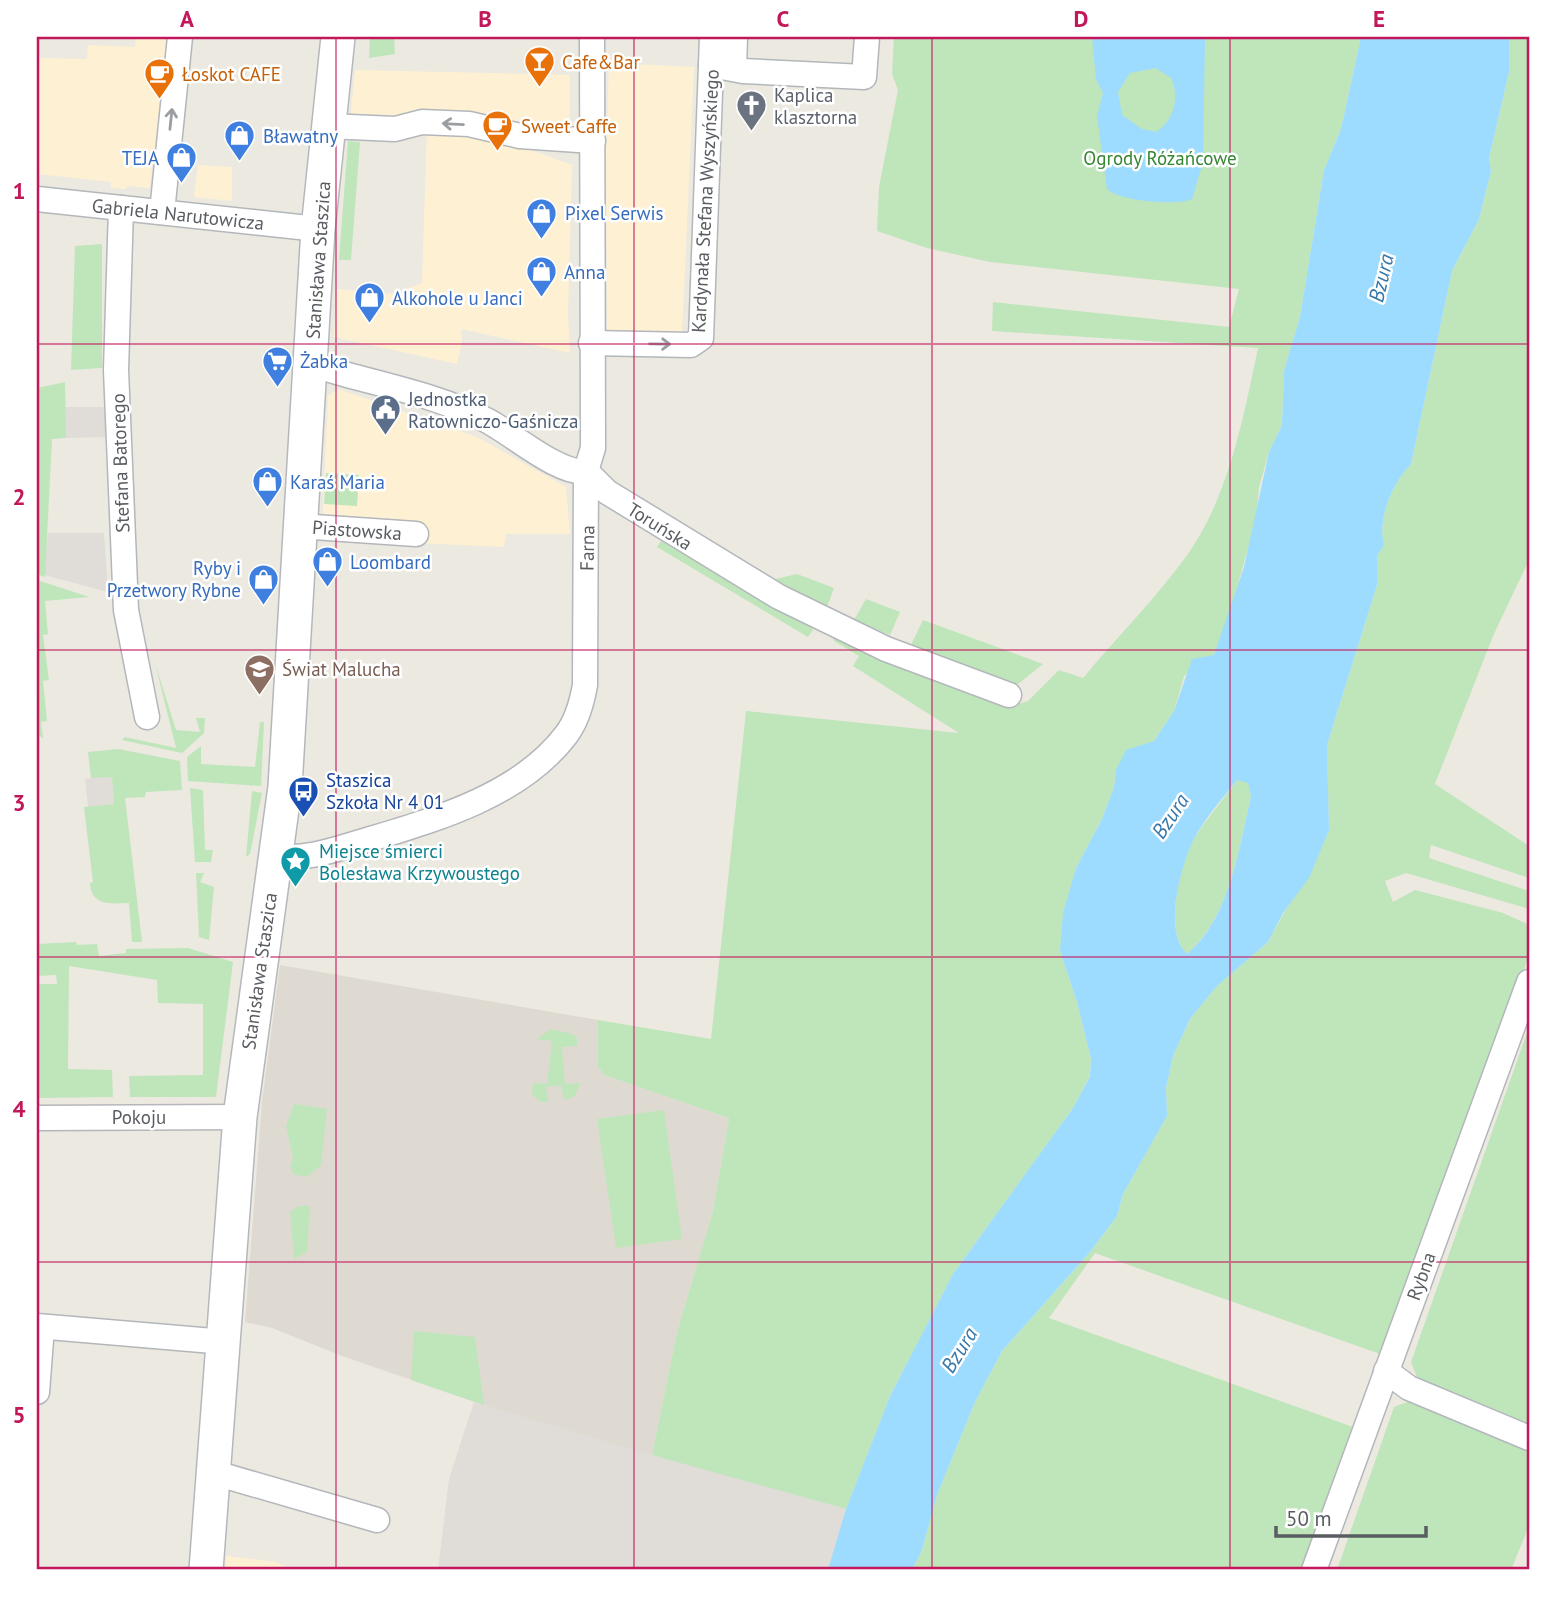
<svg xmlns="http://www.w3.org/2000/svg" width="1566" height="1607" font-family="'PT Sans',sans-serif">
	<rect width="100%" height="100%" fill="#ece9e0"/>
	<g fill="#fef1d3">
		<polygon points="136,37 169,38 161,148 154,149 150,188 127,186 126,189 111,188 111,182 37,174 37,58 87,59 88,45 135,47"/>
		<polygon points="609,63 694,67 682,335 607,335 606,154"/>
		<polygon points="355,70 570,75 570,134 517,130 488,114 411,111 389,123 350,122"/>
		<polygon points="427,126 512,143 572,165 568,315 570,353 461,329 462,343 457,364 334,337 337,289 393,294 422,283"/>
		<polygon points="198,165 232,167 232,201 194,197"/>
		<polygon points="338,389 477,437 566,487 570,534 506,534 504,547 416,543 415,521 323,514 328,396"/>
		<polygon points="226,1556 276,1562 291,1570 225,1570"/>
	</g>
	<g fill="#e0dcd8">
		<polygon points="65,407 109,407 109,437 66,438"/>
		<polygon points="48,533 104,533 108,592 44,575"/>
		<polygon points="112,776 114,804 88,807 85,779"/>
		<polygon points="474,1402 846,1509 833,1560 828,1570 438,1570 449,1479"/>
	</g>
	<polygon fill="#dfdad1" points="280,965 598,1020 598,1067 604,1075 729,1118 713,1211 677,1332 652,1455 484,1405 342,1356 272,1328 245,1322 262,1102"/>
	<g fill="#bfe5bb">
		<polygon points="370,37 394,37 395,54 369,58"/>
		<path d="M894,37h467l-20,92 -17,41 -24,147 -16,54 -2,54 -13,27 -10,35 -3,33 -31,111 -11,24 -30,21 -10,35 -20,30 -38,29 -2,17 -12,32 -26,49 -16,83 17,51 14,57 -1,16 -17,33 -120,166 -63,122 -44,113 -194,-54 25,-123 36,-121 16,-93 -125,-43 -6,-8v-47l113,19 35,-328 213,22 -106,-67 6,-10 -25,-15 -4,-9 185,73 13,-4 31,-31 24,8c35,-42 75,-82 107,-127 39,-57 54,-136 68,-203l-266,-17 1,-29 236,25 10,-38 -249,-27 -63,-14 -50,-17 2,-44 19,-97 -6,-16z"/>
		<path d="M1509,37h20v523l-36,76 -58,148 94,62v32l-98,-33 -2,13 100,33v18l-123,-36 -21,8 8,21 22,-12 88,23 26,12v31l-149,398 -285,-101 -46,65 304,109 -50,143h-391l10,-20 15,-55 38,-93 27,-51 88,-99 27,-36 6,-22 44,-78 -1,-28 7,-32 17,-37 27,-33 51,-44 61,-112 -2,-85 50,-160v-29l7,-11c-7,-27 9,-63 27,-81l41,-193 27,-52 12,-48 -2,-13 20,-86z"/>
		<polygon points="348,141 360,142 351,260 339,260"/>
		<polygon points="102,244 102,368 71,370 75,246"/>
		<polygon points="65,382 66,438 52,439 45,577 37,574 37,388"/>
		<polygon points="326,473 359,475 357,506 324,504"/>
		<polygon points="661,541 757,598 810,620 813,630 808,637 657,547"/>
		<polygon points="797,574 834,588 827,607 771,580"/>
		<polygon points="37,580 89,597 45,601 48,634 43,635 49,680 43,681 47,721 41,722 43,738 37,735"/>
		<polygon points="866,599 900,612 890,635 854,620"/>
		<polygon points="923,620 1043,664 1017,685 910,647"/>
		<polygon points="155,663 176,730 200,732 196,718 205,718 204,733 182,753 122,740 125,737 176,748"/>
		<polygon points="260,722 264,722 261,786 188,781 187,757 201,746 201,764 255,767"/>
		<path d="M118,749l62,12 2,29 -36,2 -1,5 -20,1 17,144h-10l-3,-39c-18,1 -38,3 -39,-20l3,-1 -9,-75 30,-3 -2,-27 -21,1 -3,-26z"/>
		<path d="M1237,780l11,2 3,14c-13,54 -20,119 -64,158 -23,-21 -8,-92 8,-117 13,-20 29,-38 42,-57z"/>
		<polygon points="190,788 203,790 205,850 213,850 211,862 195,862"/>
		<polygon points="252,791 262,793 250,854 246,857"/>
		<polygon points="196,873 204,873 200,882 214,887 209,940 199,937"/>
		<polygon points="76,942 77,945 97,944 99,956 126,953 126,949 188,948 233,962 216,1097 130,1097 129,1076 203,1075 203,1004 158,1003 157,980 69,966 68,1069 112,1070 113,1097 37,1098 37,984 57,984 56,975 37,976 37,944"/>
		<polygon points="1529,1027 1529,1426 1419,1382 1411,1362"/>
		<polygon points="551,1029 572,1034 577,1038 577,1046 562,1047 565,1084 580,1083 575,1096 564,1100 561,1085 546,1087 548,1102 541,1102 532,1095 533,1083 547,1084 552,1041 537,1039"/>
		<polygon points="294,1104 327,1109 321,1165 307,1177 293,1174 290,1166 293,1159 286,1126"/>
		<polygon points="664,1110 682,1239 616,1248 597,1119"/>
		<polygon points="299,1206 310,1206 307,1252 294,1259 290,1212"/>
		<polygon points="414,1331 475,1337 484,1405 411,1380"/>
		<polygon points="1415,1399 1525,1445 1529,1453 1529,1526 1511,1570 1337,1570 1394,1407"/>
	</g>
	<g fill="#9ddcff" fill-rule="evenodd">
		<path d="M1092,37h113l-2,125 -11,37c-16,7 -74,2 -85,-10l-10,-73 6,-23 -7,-14zM1156,68l15,10c9,19 3,43 -15,54l-14,-3 -20,-14 -4,-23 12,-19z"/>
		<path d="M1361,37h148v35l-20,86 2,13 -12,48 -27,52 -41,193c-18,18 -34,54 -27,81l-7,11v29l-50,160 2,85 -20,48 -26,35 -15,29 -51,44 -27,33 -17,37 -7,32 1,28 -44,78 -6,22 -27,36 -88,99 -27,51 -38,93 -15,55 -10,20h-84l18,-61 44,-113 63,-122 120,-166 17,-32 1,-17 -14,-57 -17,-51 3,-38 13,-45 26,-49 12,-32 2,-17 10,-20 28,-9 20,-30 18,-52 22,-4 30,-88 25,-115 13,-27 2,-54 16,-54 24,-147 17,-41zM1237,780l11,3 3,13c-12,51 -21,122 -64,158 -24,-22 -7,-86 6,-113 10,-21 30,-43 44,-61z"/>
	</g>
	<g fill="none" stroke-linecap="round" stroke-linejoin="round">
		<defs>
			<g id="street">
				<polyline points="711,65 743,71 864,77 867,37"/>
				<polyline points="734,68 735,37"/>
				<polyline points="328,126 395,129 422,122 469,124 520,136 593,141"/>
				<polyline points="37,199 318,229"/>
				<polyline points="121,208 116,370 123,537 126,610 147,717"/>
				<polyline points="162,212 180,37"/>
				<polyline points="591,343 691,345 701,338 712,37"/>
				<path d="M311,367l19,3c51,15 110,26 158,51 23,12 73,55 98,50l21,21 172,105 107,52 123,46"/>
				<polyline points="299,526 416,534"/>
				<path d="M275,856c29,5 62,-7 89,-15 70,-21 156,-45 202,-106 11,-14 16,-33 19,-50l1,-214 7,-23 -1,-411"/>
				<polyline points="37,1118 240,1117"/>
				<polyline points="37,1326 225,1342"/>
				<polyline points="1386,1371 1409,1388 1529,1438"/>
				<polyline points="37,1392 42,1327"/>
				<polyline points="215,1473 377,1520"/>
				<polyline points="1314,1570 1529,982"/>
			</g>
			<polyline id="secondary" points="206,1570 240,1117 285,787 318,229 338,37"/>
		</defs>
		<use href="#street" stroke="#b3b7bb" stroke-width="27"/>
		<use href="#secondary" stroke="#b4b8bd" stroke-width="36"/>
		<use href="#street" stroke="#fff" stroke-width="24"/>
		<use href="#secondary" stroke="#fff" stroke-width="33"/>
	</g>
	<defs><path id="oneway-shaft" d="M-6 0H5M1.5-3L5.5 0L1.5 3" fill="none" stroke-width="1.6" stroke-linecap="round" stroke-linejoin="round" transform="scale(1.75)"/></defs>
	<g stroke="#9b9ea1">
		<use href="#oneway-shaft" transform="translate(171 119) rotate(-84)"/>
		<use href="#oneway-shaft" transform="translate(453 124) rotate(-177)"/>
		<use href="#oneway-shaft" transform="translate(660 344) rotate(1)"/>
	</g>
	<path fill="none" stroke="#c2185b" stroke-width="2" stroke-opacity="0.55" d="M336,37v1533M634,37v1533M932,37v1533M1230,37v1533M37,344h1492M37,650h1492M37,957h1492M37,1262h1492"/>
	<defs>
		<symbol id="bar-pin" viewBox="-11 -11 22 30"><path d="M0 17L-7.5 6A9.5 9.5 0 1 1 7.5 6Z" fill="#e8710a" stroke="#fff"/><path d="M-6-5H6L.8 .8V4.5H3.5V6h-7V4.5H-.8V.8Z" fill="#fff"/></symbol>
		<symbol id="cafe-pin" viewBox="-11 -11 22 30"><path d="M0 17L-7.5 6A9.5 9.5 0 1 1 7.5 6Z" fill="#e8710a" stroke="#fff"/><path d="M-5.5-4.5H6V0H3Q3 3.5 0 3.5H-2.5Q-5.5 3.5-5.5 0ZM3-3.2v2h1.7v-2ZM-6 4.5H4V6H-6Z" fill="#fff"/></symbol>
		<symbol id="church-pin" viewBox="-11 -11 22 30"><path d="M0 17L-7.5 6A9.5 9.5 0 1 1 7.5 6Z" fill="#6b7280" stroke="#fff"/><path d="M-1.2-6h2.4v3.5h3.3v2.4h-3.3V6h-2.4V-.1h-3.3v-2.4h3.3Z" fill="#fff"/></symbol>
		<symbol id="shop-pin" viewBox="-11 -11 22 30"><path d="M0 17L-7.5 6A9.5 9.5 0 1 1 7.5 6Z" fill="#3f7fe0" stroke="#fff"/><path d="M-5-2.5h2.3a2.7 3.5 0 0 1 5.4 0H5L5.5 6h-11ZM-1.5-2.5h3a1.5 2.3 0 0 0-3 0Z" fill="#fff"/></symbol>
		<symbol id="supermarket-pin" viewBox="-11 -11 22 30"><path d="M0 17L-7.5 6A9.5 9.5 0 1 1 7.5 6Z" fill="#3f7fe0" stroke="#fff"/><path d="M-6-5.5h2.5l.6 2H6L4.5 2H-2.5L-4.4-4H-6ZM-1.5 3.2a1.3 1.3 0 1 0 .1 0ZM3 3.2a1.3 1.3 0 1 0 .1 0Z" fill="#fff"/></symbol>
		<symbol id="civic-pin" viewBox="-11 -11 22 30"><path d="M0 17L-7.5 6A9.5 9.5 0 1 1 7.5 6Z" fill="#5c6f8a" stroke="#fff"/><path d="M-.6-6.5H3V-4.5H.6V-3L4-1V1h2V6H-6V1h2V-1L-.6-3ZM-1.2 2.5V6h2.4V2.5Z" fill="#fff"/></symbol>
		<symbol id="school-pin" viewBox="-11 -11 22 30"><path d="M0 17L-7.5 6A9.5 9.5 0 1 1 7.5 6Z" fill="#8d6e63" stroke="#fff"/><path d="M0-5L7-2L0 1L-7-2ZM-4 1L0 2.5L4 1V4Q0 6-4 4Z" fill="#fff"/></symbol>
		<symbol id="bus-pin" viewBox="-11 -11 22 30"><path d="M0 17L-7.5 6A9.5 9.5 0 1 1 7.5 6Z" fill="#1a4fb4" stroke="#fff"/><path d="M-5-6H5V4H4V6H2V4H-2V6H-4V4H-5ZM-3.5-4V0h7V-4ZM-3.5 1.2v1.5H-2V1.2ZM2 1.2v1.5H3.5V1.2Z" fill="#fff"/></symbol>
		<symbol id="sight-pin" viewBox="-11 -11 22 30"><path d="M0 17L-7.5 6A9.5 9.5 0 1 1 7.5 6Z" fill="#0f9aa8" stroke="#fff"/><path d="M0-6L1.8-2.2L6-1.7L2.9 1.2L3.7 5.4L0 3.3L-3.7 5.4L-2.9 1.2L-6-1.7L-1.8-2.2Z" fill="#fff"/></symbol>
	</defs>
	<g fill-rule="evenodd">
		<use href="#bar-pin" x="522" y="44" width="35" height="47"/>
		<use href="#cafe-pin" x="142" y="56" width="35" height="47"/>
		<use href="#church-pin" x="734" y="88" width="35" height="47"/>
		<use href="#cafe-pin" x="480" y="108" width="35" height="47"/>
		<use href="#shop-pin" x="222" y="118" width="35" height="47"/>
		<use href="#shop-pin" x="164" y="140" width="35" height="47"/>
		<use href="#shop-pin" x="524" y="196" width="35" height="47"/>
		<use href="#shop-pin" x="524" y="254" width="35" height="47"/>
		<use href="#shop-pin" x="352" y="280" width="35" height="47"/>
		<use href="#supermarket-pin" x="260" y="344" width="35" height="47"/>
		<use href="#civic-pin" x="368" y="392" width="35" height="47"/>
		<use href="#shop-pin" x="250" y="464" width="35" height="47"/>
		<use href="#shop-pin" x="310" y="544" width="35" height="47"/>
		<use href="#shop-pin" x="246" y="562" width="35" height="47"/>
		<use href="#school-pin" x="242" y="652" width="35" height="47"/>
		<use href="#bus-pin" x="286" y="774" width="35" height="47"/>
		<use href="#sight-pin" x="278" y="844" width="35" height="47"/>
	</g>
	<g text-anchor="middle" dominant-baseline="central" stroke-width="5" stroke-linejoin="round" paint-order="stroke">
		<g font-size="19" fill="#c56008" stroke="#fff" text-anchor="start">
			<text x="562" y="62">Cafe&amp;Bar</text>
			<text x="182" y="74">Łoskot CAFE</text>
			<text x="521" y="126">Sweet Caffe</text>
		</g>
		<g font-size="19" fill="#5b616d" stroke="#fff" text-anchor="start">
			<text x="774" y="95">Kaplica<tspan x="774" dy="22">klasztorna</tspan></text>
		</g>
		<g font-size="19" fill="#366cbe" stroke="#fff" text-anchor="start">
			<text x="263" y="136">Bławatny</text>
			<text x="159" y="158" text-anchor="end">TEJA</text>
			<text x="565" y="213">Pixel Serwis</text>
			<text x="564" y="272">Anna</text>
			<text x="392" y="298">Alkohole u Janci</text>
			<text x="300" y="361">Żabka</text>
			<text x="290" y="482">Karaś Maria</text>
			<text x="350" y="562">Loombard</text>
			<text x="241" y="568" text-anchor="end">Ryby i<tspan x="241" dy="22">Przetwory Rybne</tspan></text>
		</g>
		<g font-size="19" fill="#368633" stroke="#fff">
			<text x="1160" y="158">Ogrody Różańcowe</text>
		</g>
		<g font-size="19" fill="#595d62" stroke="#fff">
			<text transform="translate(705 201) rotate(-87)">Kardynała Stefana Wyszyńskiego</text>
			<text transform="translate(178 214) rotate(6)">Gabriela Narutowicza</text>
			<text transform="translate(318 260) rotate(-86)">Stanisława Staszica</text>
			<text transform="translate(120 463) rotate(-92)">Stefana Batorego</text>
			<text transform="translate(660 526) rotate(32)">Toruńska</text>
			<text transform="translate(357 530) rotate(4)">Piastowska</text>
			<text transform="translate(587 548) rotate(-89)">Farna</text>
			<text transform="translate(259 971) rotate(-82)">Stanisława Staszica</text>
			<text x="139" y="1117">Pokoju</text>
			<text transform="translate(1421 1276) rotate(-70)">Rybna</text>
		</g>
		<g font-size="19" fill="#4e5e75" stroke="#fff" text-anchor="start">
			<text x="408" y="399">Jednostka<tspan x="408" dy="22">Ratowniczo-Gaśnicza</tspan></text>
		</g>
		<g font-size="19" fill="#785e54" stroke="#fff" text-anchor="start">
			<text x="282" y="669">Świat Malucha</text>
		</g>
		<g font-size="19" fill="#164399" stroke="#fff" text-anchor="start">
			<text x="326" y="780">Staszica<tspan x="326" dy="22">Szkoła Nr 4 01</tspan></text>
		</g>
		<g font-size="19" fill="#0d838f" stroke="#fff" text-anchor="start">
			<text x="319" y="851">Miejsce śmierci<tspan x="319" dy="22">Bolesława Krzywoustego</tspan></text>
		</g>
		<g font-size="21" font-style="italic" fill="#3778a9" stroke="#fff">
			<text transform="translate(1381 278) rotate(-77)">Bzura</text>
			<text transform="translate(1170 816) rotate(-56)">Bzura</text>
			<text transform="translate(959 1350) rotate(-58)">Bzura</text>
		</g>
	</g>
	<rect width="1566" height="1607" fill="none" stroke="#ffffff" stroke-width="77"/>
	<path d="M1276 1526v10h150v-10" fill="none" stroke="#595d62" stroke-width="3.5"/>
	<text x="1286" y="1526" font-size="21" fill="#595d62" stroke="#ffffff" stroke-width="5" paint-order="stroke">50 m</text>
	<rect x="38" y="38" width="1490" height="1530" fill="none" stroke="#c2185b" stroke-width="2.5"/>
	<g font-size="23" text-anchor="middle" font-weight="bold" fill="#c2185b">
		<text x="187" y="27">A</text>
		<text x="485" y="27">B</text>
		<text x="783" y="27">C</text>
		<text x="1081" y="27">D</text>
		<text x="1379" y="27">E</text>
		<text x="19" y="199">1</text>
		<text x="19" y="505">2</text>
		<text x="19" y="811">3</text>
		<text x="19" y="1117">4</text>
		<text x="19" y="1423">5</text>
	</g>
</svg>
